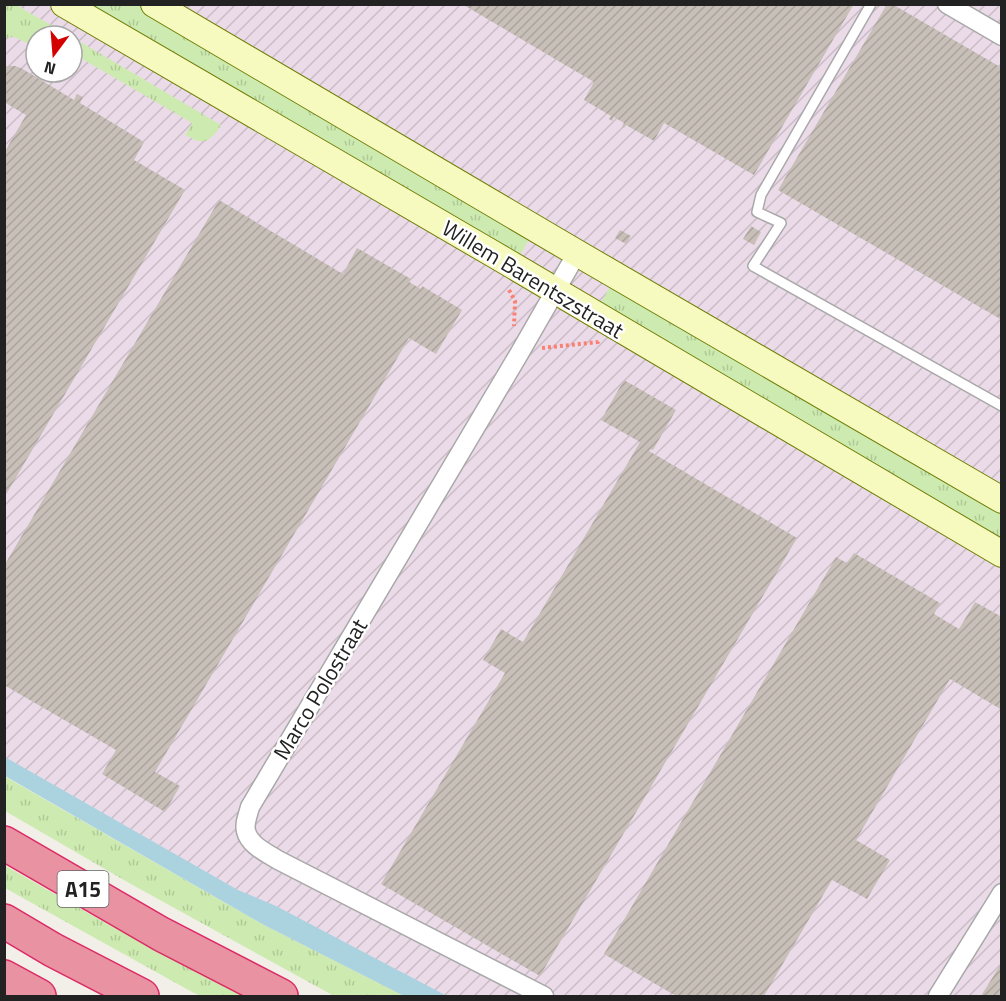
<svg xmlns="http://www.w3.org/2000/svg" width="1006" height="1001" font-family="'Titillium Web',sans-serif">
	<defs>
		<pattern id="industrial-furrows" width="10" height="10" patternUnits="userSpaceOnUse" patternTransform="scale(1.5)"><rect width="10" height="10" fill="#ebdbe8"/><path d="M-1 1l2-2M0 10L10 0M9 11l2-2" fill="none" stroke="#c9bcc7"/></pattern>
		<pattern id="grass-tufts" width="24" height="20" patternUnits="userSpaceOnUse" patternTransform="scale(1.5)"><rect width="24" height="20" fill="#cdebb0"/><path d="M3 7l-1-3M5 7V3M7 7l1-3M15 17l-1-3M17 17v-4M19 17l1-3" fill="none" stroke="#b0c997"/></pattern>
		<pattern id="building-hatch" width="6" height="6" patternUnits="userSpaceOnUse" patternTransform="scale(1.5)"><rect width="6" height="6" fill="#c7bfb8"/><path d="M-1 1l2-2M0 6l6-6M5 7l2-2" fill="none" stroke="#aba49e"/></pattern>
	</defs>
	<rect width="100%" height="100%" fill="#f2efe9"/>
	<path fill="url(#industrial-furrows)" fill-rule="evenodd" d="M5,5h996v991h-575l-421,-230zM36,36h36v36h-36z"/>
	<g fill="url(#grass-tufts)">
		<polygon points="5,4 16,5 70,36 42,36 36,33 29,44 14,37 5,38"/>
		<polygon points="78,5 142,5 532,234 517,261"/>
		<polygon points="72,37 221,125 216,133 207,141 197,141 185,135 192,123 72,53"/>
		<polygon points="613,281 1001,507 1001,545 598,308"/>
		<polygon points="4,776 264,925 404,996 334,996 129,883 5,811"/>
		<polygon points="4,865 111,926 244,996 201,996 192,992 5,888"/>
	</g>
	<polygon fill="#aad3df" points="5,757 238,890 276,906 447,996 404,996 264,925 5,776"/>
	<g fill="url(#building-hatch)">
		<polygon points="462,4 854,4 754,175 664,123 654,141 626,125 624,128 622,127 624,123 614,117 612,121 609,119 611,116 584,100 594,82"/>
		<polygon points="887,4 892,4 1002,68 1002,320 778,190"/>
		<polygon points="9,66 15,66 21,68 74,100 77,94 83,97 80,103 144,142 134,160 185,190 4,498 4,153 26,115 4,102 4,67"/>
		<polygon points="219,200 343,274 357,248 411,279 409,282 421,289 422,286 462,310 436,354 409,338 155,772 180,786 165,812 102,774 116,750 4,685 4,566"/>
		<polygon points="751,226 761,232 754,245 743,239"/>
		<polygon points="620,230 631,236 626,244 615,238"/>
		<polygon points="624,380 676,410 653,450 651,449 649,451 797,538 540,976 381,884 505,673 483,660 501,629 523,642 640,442 601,420"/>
		<polygon points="854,553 940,603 934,614 959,629 975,602 1002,617 1002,710 950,679 856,840 890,860 867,899 832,880 764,996 676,996 604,954 836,557 847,563"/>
		<polygon points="1002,962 1002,996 981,996"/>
	</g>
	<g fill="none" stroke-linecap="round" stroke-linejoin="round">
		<defs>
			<polyline id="service" points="871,4 761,195 757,212 781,223 753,266 1002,406"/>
			<g id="minor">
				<polyline points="947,4 1002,36"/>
				<path d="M544,996l-266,-136c-11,-7 -29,-15 -32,-29 -2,-7 2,-16 4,-24l269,-453 58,-101"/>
				<polyline points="938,996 1002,893"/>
			</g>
			<g id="secondary">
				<polyline points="64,4 495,255 1002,554"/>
				<polyline points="154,4 577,253 1002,500"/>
			</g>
			<g id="motorway">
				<polyline points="4,843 161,934 281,996"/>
				<polyline points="4,921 53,950 142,996"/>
				<polyline points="4,977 39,996"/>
			</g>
		</defs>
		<use href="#service" stroke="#a9a9a9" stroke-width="12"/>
		<use href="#minor" stroke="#a9a9a9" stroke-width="21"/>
		<use href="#secondary" stroke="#707d05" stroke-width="28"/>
		<use href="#motorway" stroke="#dc2a67" stroke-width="36"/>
		<g stroke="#fa8072" stroke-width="4" stroke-dasharray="3 3" stroke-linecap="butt">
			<polyline points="509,290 515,301 514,326"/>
			<polyline points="542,348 598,342 599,340"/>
		</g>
		<use href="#service" stroke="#fff" stroke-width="9"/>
		<use href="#minor" stroke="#fff" stroke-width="18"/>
		<use href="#secondary" stroke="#f7fabf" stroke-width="26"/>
		<use href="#motorway" stroke="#e892a2" stroke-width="33"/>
	</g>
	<g text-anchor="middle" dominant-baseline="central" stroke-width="5" stroke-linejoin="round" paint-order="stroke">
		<rect fill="#fff" stroke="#646464" stroke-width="1.5" x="57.5" y="871" width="51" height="36" rx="4.5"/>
		<g font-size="21" font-weight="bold" fill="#222">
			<text x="83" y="889">A15</text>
		</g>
		<g font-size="22" fill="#222" stroke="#fff">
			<text transform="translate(533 279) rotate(31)">Willem Barentszstraat</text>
			<text transform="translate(320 689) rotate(-59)">Marco Polostraat</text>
		</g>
	</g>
	<rect width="1006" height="1001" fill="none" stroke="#222222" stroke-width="12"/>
	<g transform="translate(54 54) rotate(196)"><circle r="28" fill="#ffffff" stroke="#a7a7a7" stroke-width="1.5"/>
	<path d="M0-4.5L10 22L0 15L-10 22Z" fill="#d40000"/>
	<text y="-9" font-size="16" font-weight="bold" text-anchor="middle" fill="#222222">N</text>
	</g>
</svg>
